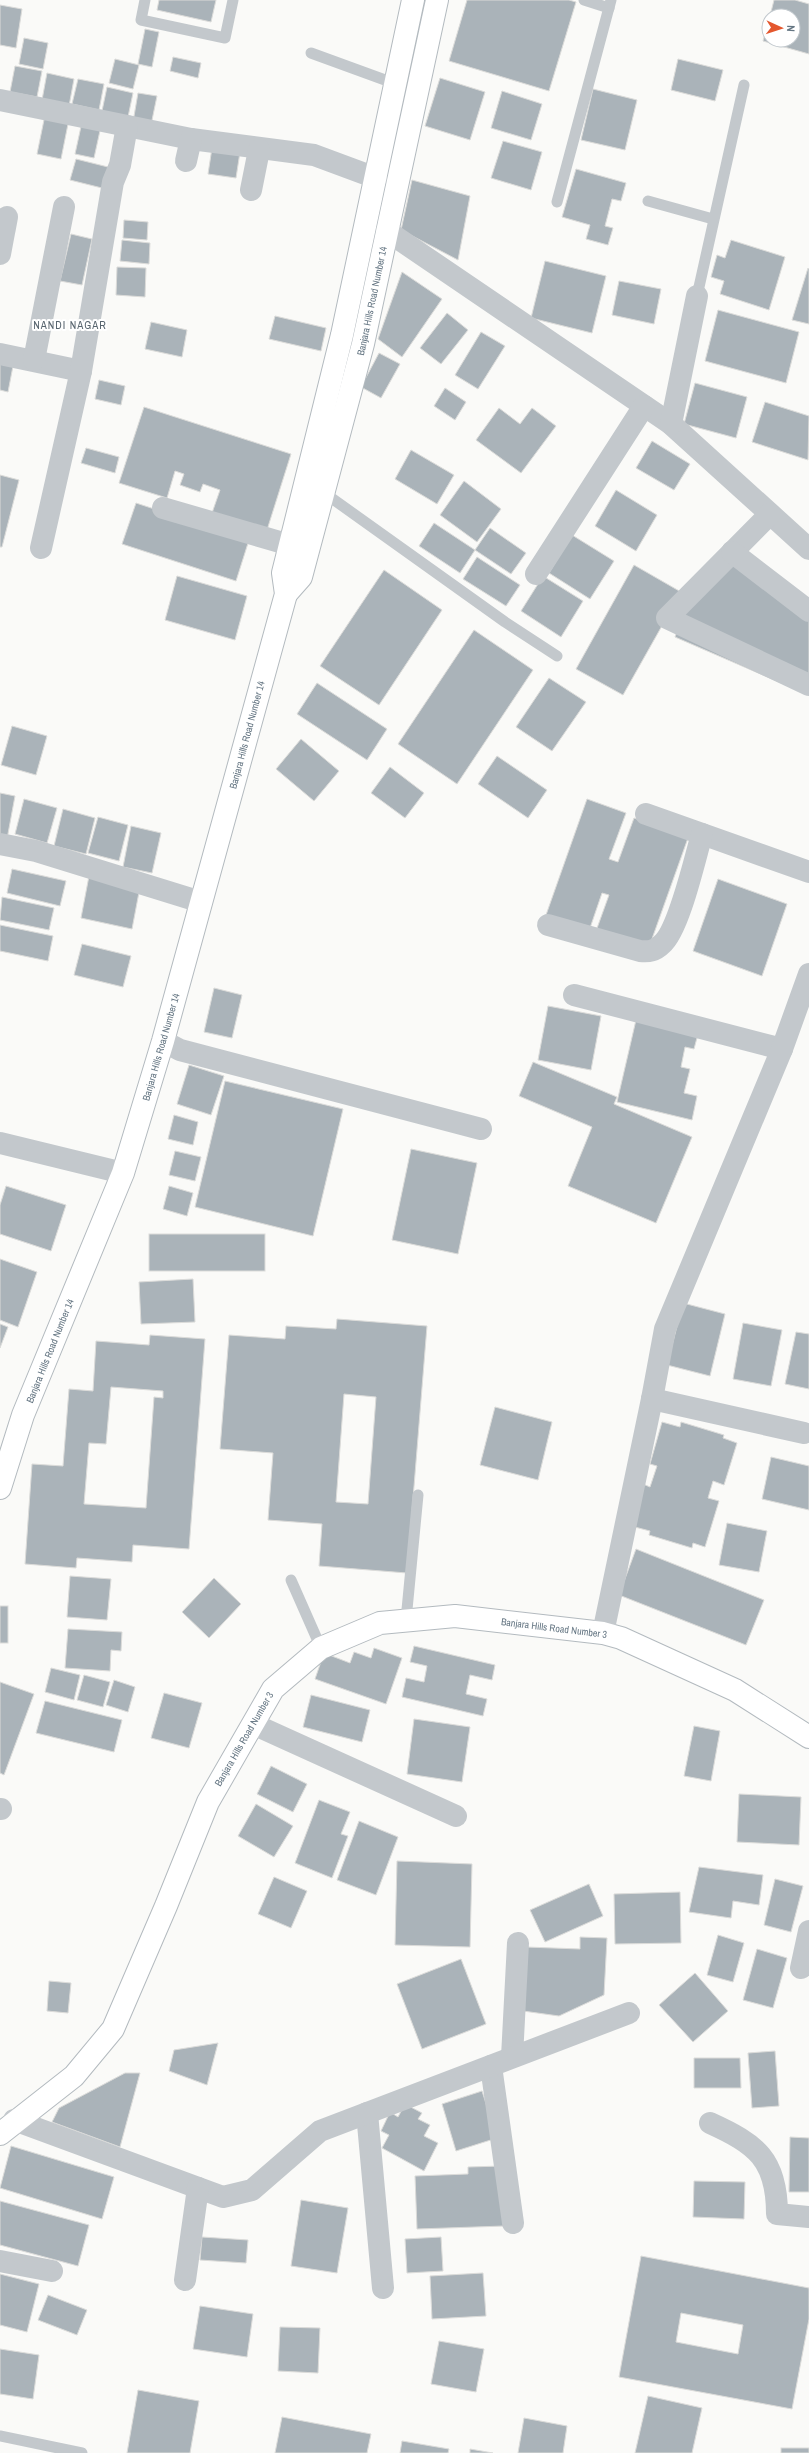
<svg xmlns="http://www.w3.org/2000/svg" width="809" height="2453" font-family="'Archivo Narrow',sans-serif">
	<rect width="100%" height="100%" fill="#fafaf8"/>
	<g fill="#aab3b9" stroke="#dcdcda" fill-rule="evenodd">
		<polygon points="159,0 216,0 211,22 157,10"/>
		<polygon points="467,0 569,0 576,2 549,91 449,61"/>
		<polygon points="774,0 795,0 809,4 809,54 763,41 769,19 769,40 793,40 793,16 770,16"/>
		<polygon points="0,5 22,9 16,48 0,45"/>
		<polygon points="145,29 159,32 152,67 138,64"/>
		<polygon points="24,38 48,43 43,69 19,64"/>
		<polygon points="173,57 201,63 198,78 170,71"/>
		<polygon points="115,59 139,65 133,89 109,83"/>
		<polygon points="678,59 723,70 715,101 671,90"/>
		<polygon points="15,66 42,71 37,97 10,92"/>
		<polygon points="47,73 74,79 69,106 42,100"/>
		<polygon points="440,78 485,92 470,140 425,126"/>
		<polygon points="78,79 104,84 99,110 72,104"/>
		<polygon points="107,87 133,93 128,117 102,111"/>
		<polygon points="593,89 637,100 625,150 581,140"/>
		<polygon points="502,91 542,104 531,140 491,128"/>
		<polygon points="138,93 157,96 151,125 133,122"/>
		<polygon points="45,115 69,119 61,159 37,154"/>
		<polygon points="82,122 101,126 94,158 75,154"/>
		<polygon points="503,141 542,152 531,190 491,178"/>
		<polygon points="212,148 240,152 236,178 208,174"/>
		<polygon points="76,159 112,168 106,189 70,180"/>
		<polygon points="576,169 626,183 621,201 612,199 605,226 613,228 608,245 586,239 590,225 562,217"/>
		<polygon points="412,180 470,196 458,260 401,230"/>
		<polygon points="124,220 148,222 147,240 123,238"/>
		<polygon points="71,234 92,239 82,285 60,281"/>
		<polygon points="122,240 150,243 149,264 120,261"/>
		<polygon points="731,240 785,257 769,310 720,294 724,281 711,277 717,255 725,258"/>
		<polygon points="545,261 606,276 592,333 531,318"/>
		<polygon points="117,267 146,268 145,297 116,295"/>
		<polygon points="808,268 809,269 809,324 792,320"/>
		<polygon points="402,272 442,299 402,357 378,339"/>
		<polygon points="619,281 661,289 654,324 612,315"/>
		<polygon points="718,310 799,332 786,383 705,361"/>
		<polygon points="447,313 468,330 441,364 420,348"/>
		<polygon points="275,316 326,328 321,351 269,339"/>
		<polygon points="151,322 187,330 182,357 145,349"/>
		<polygon points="481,332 505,346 478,389 455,375"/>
		<polygon points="379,353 400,364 381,398 361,387"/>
		<polygon points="0,363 13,366 8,392 0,390"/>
		<polygon points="99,380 125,386 121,405 95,399"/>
		<polygon points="695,383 747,397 736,438 684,424"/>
		<polygon points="445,388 466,402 455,420 434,406"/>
		<polygon points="765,402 809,416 808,460 752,442"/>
		<polygon points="144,407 291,454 267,530 212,513 220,490 203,484 200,492 180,485 184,474 175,471 167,498 119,483"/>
		<polygon points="499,408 520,424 532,408 556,426 521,473 476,440"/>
		<polygon points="652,441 690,464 674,490 636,468"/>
		<polygon points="86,448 119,457 115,473 81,463"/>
		<polygon points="411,450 454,475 437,504 395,479"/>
		<polygon points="0,475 19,480 2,547 0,547"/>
		<polygon points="464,481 501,509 477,542 440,515"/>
		<polygon points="616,490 657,515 636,551 595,526"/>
		<polygon points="136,503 249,540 236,581 122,544"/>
		<polygon points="434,523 475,550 460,573 419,546"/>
		<polygon points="490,528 526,553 511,574 475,550"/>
		<polygon points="572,535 614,561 590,599 549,573"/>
		<polygon points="727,555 809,617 809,695 675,637 697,576"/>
		<polygon points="477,557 520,585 506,606 463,579"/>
		<polygon points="634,565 681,592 623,695 576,669"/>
		<polygon points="384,570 442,610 379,705 320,666"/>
		<polygon points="177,576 247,596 235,640 165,620"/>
		<polygon points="543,576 583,601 561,637 521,611"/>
		<polygon points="474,630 533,670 457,784 398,744"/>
		<polygon points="549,678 586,702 552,751 516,727"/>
		<polygon points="317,683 387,729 367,760 297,714"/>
		<polygon points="12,726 47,736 36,775 1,765"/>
		<polygon points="301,739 339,771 314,801 276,769"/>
		<polygon points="497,756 547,790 528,818 478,784"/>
		<polygon points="390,767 424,793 405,818 371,793"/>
		<polygon points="0,793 15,796 7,839 0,838"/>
		<polygon points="24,799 57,808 47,843 15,834"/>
		<polygon points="587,799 626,813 609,859 618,862 634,818 688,838 648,950 596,931 609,895 602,893 589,931 546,915"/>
		<polygon points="63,809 95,818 86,854 54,846"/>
		<polygon points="98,817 128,825 119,861 88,853"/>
		<polygon points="131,826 161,833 152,873 123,867"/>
		<polygon points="12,869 66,881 60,906 7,893"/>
		<polygon points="89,876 140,887 132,929 81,918"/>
		<polygon points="718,879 787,904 762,976 693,951"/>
		<polygon points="2,897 54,908 49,930 0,920"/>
		<polygon points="0,925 53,936 48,961 0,951"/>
		<polygon points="82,944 131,956 123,987 74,975"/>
		<polygon points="214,988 242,995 232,1038 204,1032"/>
		<polygon points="548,1006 601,1016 591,1070 538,1060"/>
		<polygon points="636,1020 698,1034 694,1049 685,1047 681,1067 690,1069 684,1093 697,1096 692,1120 617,1102"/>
		<polygon points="533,1062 617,1097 614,1104 692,1137 656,1223 568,1186 592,1127 519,1096"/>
		<polygon points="189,1065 224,1076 211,1115 177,1104"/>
		<polygon points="225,1081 343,1109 313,1236 195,1207"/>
		<polygon points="174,1115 198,1122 193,1145 168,1139"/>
		<polygon points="411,1149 477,1163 458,1254 392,1240"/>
		<polygon points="175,1151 201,1157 195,1181 169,1175"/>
		<polygon points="6,1186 66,1205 51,1251 0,1234 0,1205"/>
		<polygon points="169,1186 193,1193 187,1216 163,1209"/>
		<rect x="149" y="1234" width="116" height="37"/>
		<polygon points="0,1259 37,1272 18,1327 0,1320"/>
		<polygon points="193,1279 195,1322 141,1324 139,1282"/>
		<polygon points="683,1303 725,1314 710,1376 667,1365"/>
		<path d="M337,1319l90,7 -20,247 -88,-7 3,-42 -54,-4 5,-67 -53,-4 9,-114 56,4 1,-13 50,3zM344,1394l32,3 -8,107 -32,-2z"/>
		<polygon points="743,1323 782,1330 771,1386 733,1379"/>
		<polygon points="0,1324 8,1327 0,1348"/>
		<polygon points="796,1332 809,1334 809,1389 785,1384"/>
		<path d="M150,1335l55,4 -16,210 -56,-4 -1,17 -55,-4 -1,10 -51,-4 7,-100 31,2 6,-77 24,2 3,-50 53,4zM111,1387l52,4v7l-9,-1 -8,111 -62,-4 5,-61 17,1z"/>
		<polygon points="495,1407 552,1422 538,1480 480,1465"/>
		<polygon points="662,1422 680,1427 681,1422 724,1435 723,1438 737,1443 724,1485 713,1481 708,1498 719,1501 705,1547 693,1543 692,1548 649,1535 650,1531 631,1526 643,1484 650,1487 657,1466 650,1464"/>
		<polygon points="771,1457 809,1466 809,1510 762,1499"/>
		<polygon points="727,1523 767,1531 759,1572 719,1565"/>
		<polygon points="636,1549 764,1600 746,1645 619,1595"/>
		<polygon points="70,1576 111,1579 107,1620 67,1617"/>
		<polygon points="214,1578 241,1604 209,1638 182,1612"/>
		<rect x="0" y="1606" width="8" height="37"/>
		<polygon points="68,1629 122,1632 121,1651 111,1650 110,1671 65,1668"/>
		<polygon points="414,1646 495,1665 492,1680 470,1675 466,1694 487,1699 483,1716 402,1697 406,1678 424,1682 427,1666 410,1662"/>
		<polygon points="374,1648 402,1658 386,1704 315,1679 324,1653 350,1663 354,1652 371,1658"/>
		<polygon points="51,1668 80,1675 74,1700 45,1692"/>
		<polygon points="84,1675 110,1682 103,1707 77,1700"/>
		<polygon points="114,1680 135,1687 128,1712 106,1705"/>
		<polygon points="0,1682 34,1694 4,1775 0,1773"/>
		<polygon points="164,1693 202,1703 189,1748 151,1738"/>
		<polygon points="311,1695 370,1710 362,1742 303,1727"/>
		<polygon points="45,1701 122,1720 114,1752 36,1733"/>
		<polygon points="414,1719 470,1727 462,1782 407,1774"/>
		<polygon points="694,1726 720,1731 711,1781 684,1776"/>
		<polygon points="271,1766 307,1784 293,1812 257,1794"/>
		<polygon points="739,1794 801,1797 799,1845 737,1842"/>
		<polygon points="319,1800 350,1812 341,1834 348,1836 332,1878 295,1863"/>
		<polygon points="256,1804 293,1826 274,1857 238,1836"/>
		<polygon points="359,1821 398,1837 376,1895 337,1880"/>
		<polygon points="397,1861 472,1864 470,1947 395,1945"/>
		<polygon points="699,1867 763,1875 759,1905 733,1901 731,1918 689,1912"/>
		<polygon points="274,1877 307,1891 291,1928 258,1914"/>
		<polygon points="775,1879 803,1886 791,1932 764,1925"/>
		<polygon points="589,1884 603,1916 545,1942 530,1910"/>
		<polygon points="680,1892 681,1943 615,1944 614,1894"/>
		<polygon points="718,1935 744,1943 733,1982 707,1975"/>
		<polygon points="580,1937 607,1938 604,1995 559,2016 523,2011 526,1947 580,1949"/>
		<polygon points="757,1949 787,1958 773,2008 743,2000"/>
		<polygon points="461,1959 486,2024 422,2049 397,1984"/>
		<polygon points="695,1973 728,2011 693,2042 659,2005"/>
		<polygon points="49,1981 71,1983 68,2013 47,2011"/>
		<polygon points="218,2043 207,2085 169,2071 174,2050"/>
		<polygon points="775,2051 779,2106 752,2108 748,2053"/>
		<polygon points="694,2058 740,2058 741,2088 694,2088"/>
		<polygon points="125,2073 140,2073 120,2147 52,2122 59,2108"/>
		<polygon points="482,2091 497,2138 456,2151 442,2104"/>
		<polygon points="405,2104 422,2113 418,2119 430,2125 424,2136 438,2143 424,2171 382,2148 389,2135 381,2131 390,2112 398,2117"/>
		<polygon points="790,2137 809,2138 809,2192 789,2192"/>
		<polygon points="11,2146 114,2177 102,2219 0,2188"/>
		<polygon points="502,2166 504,2226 417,2229 415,2176 468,2174 468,2167"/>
		<polygon points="694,2181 745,2182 744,2219 693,2217"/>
		<polygon points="301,2200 348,2208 337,2273 291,2266"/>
		<polygon points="0,2201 89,2225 78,2266 0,2245"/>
		<polygon points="202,2237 248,2240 246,2263 200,2260"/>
		<polygon points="441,2237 443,2271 407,2273 405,2239"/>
		<path d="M641,2256l168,32v31l-17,90 -173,-32zM681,2313l62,12 -5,29 -62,-12z"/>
		<polygon points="483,2273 486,2316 432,2319 430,2276"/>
		<polygon points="0,2274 39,2284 27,2332 0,2325"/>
		<polygon points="48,2295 87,2310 77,2335 38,2320"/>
		<polygon points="200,2306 253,2314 247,2357 193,2349"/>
		<polygon points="280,2327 320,2328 318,2373 278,2371"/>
		<polygon points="439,2341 484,2349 476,2392 431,2384"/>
		<polygon points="0,2349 39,2355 33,2399 0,2394"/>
		<polygon points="138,2390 199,2401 190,2453 127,2453"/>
		<polygon points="648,2396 702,2408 692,2453 635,2453"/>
		<polygon points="282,2417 371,2434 367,2453 275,2453"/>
		<polygon points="524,2418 567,2426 563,2453 518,2453"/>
		<polygon points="402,2441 449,2449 448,2453 400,2453"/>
		<rect x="781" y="2448" width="28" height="5"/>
		<polygon points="470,2449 493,2453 470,2453"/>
	</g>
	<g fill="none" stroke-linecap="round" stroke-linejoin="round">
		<defs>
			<g id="secondary">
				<polyline points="286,594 301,577 363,344 437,0"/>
				<polyline points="0,1488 23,1415 123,1173 163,1041 286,594 283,573 342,335 413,0"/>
				<polyline points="0,2134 74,2076 113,2029 166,1906 208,1802 273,1689 321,1648 380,1623 455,1616 603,1633 621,1638 735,1690 809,1737"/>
			</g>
		</defs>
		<use href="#secondary" stroke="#b3babf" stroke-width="24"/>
		<g stroke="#c3c8cc" stroke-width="11">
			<polyline points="145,0 141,20 225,38 233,0"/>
			<polyline points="584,0 609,8"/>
			<polyline points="311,53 396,84"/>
			<polyline points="648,201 713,219"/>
			<polyline points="557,202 611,0"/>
			<polyline points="697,296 744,85"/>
			<polyline points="323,492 505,622 557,656"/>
			<polyline points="291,1580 321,1648"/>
			<polyline points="406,1620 418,1495"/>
			<polyline points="0,2436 82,2453"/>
		</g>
		<g stroke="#c3c8cc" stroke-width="22">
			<polyline points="0,100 191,139 314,155 376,178"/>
			<polyline points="186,161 191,139"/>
			<polyline points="251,190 259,150"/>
			<polyline points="387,231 671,424 809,549"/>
			<polyline points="0,254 7,217"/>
			<polyline points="0,354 81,371"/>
			<polyline points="34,360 64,207"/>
			<polyline points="671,424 697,296"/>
			<polyline points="163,508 290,545"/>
			<polyline points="770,514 667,618 809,685"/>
			<polyline points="41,548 81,371 113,182 120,165 127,126"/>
			<polyline points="732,552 809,611"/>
			<polyline points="536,574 644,406"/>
			<polyline points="646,814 809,872"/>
			<polyline points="0,844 36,851 201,902"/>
			<path d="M548,925l92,26c9,1 15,0 22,-7 17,-14 33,-86 40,-110"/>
			<polyline points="574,995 782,1049"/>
			<polyline points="163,1041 180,1050 481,1129"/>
			<polyline points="0,1143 123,1173"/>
			<polyline points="652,1399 804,1433"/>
			<polyline points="603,1633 652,1399 665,1329 782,1049 809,974"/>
			<polyline points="253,1724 456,1816"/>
			<polyline points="0,1809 1,1809"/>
			<polyline points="801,1968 809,1931"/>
			<polyline points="512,2057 518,1943"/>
			<polyline points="491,2066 513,2223"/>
			<polyline points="367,2113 383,2288"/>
			<polyline points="14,2120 223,2197 252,2190 320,2131 629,2013"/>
			<path d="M710,2123c46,21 67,36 67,91l32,3"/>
			<polyline points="0,2261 52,2271"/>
			<polyline points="185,2280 198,2188"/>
		</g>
		<use href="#secondary" stroke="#fff" stroke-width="22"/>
	</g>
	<g text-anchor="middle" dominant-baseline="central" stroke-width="4" stroke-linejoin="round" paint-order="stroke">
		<g font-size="10" fill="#657683" stroke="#fff">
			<text transform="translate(372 301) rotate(-78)">Banjara Hills Road Number 14</text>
			<text transform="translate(247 735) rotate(-75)">Banjara Hills Road Number 14</text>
			<text transform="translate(161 1047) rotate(-74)">Banjara Hills Road Number 14</text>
			<text transform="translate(50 1351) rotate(-68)">Banjara Hills Road Number 14</text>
			<text transform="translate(554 1628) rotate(7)">Banjara Hills Road Number 3</text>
			<text transform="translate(244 1739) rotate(-60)">Banjara Hills Road Number 3</text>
		</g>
		<g font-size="11" letter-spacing="1" fill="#57646e" stroke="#fff">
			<text x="70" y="325">NANDI NAGAR</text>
		</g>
	</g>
	<g transform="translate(781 28) rotate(93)"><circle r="19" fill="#ffffff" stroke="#c1c8cd"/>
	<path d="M0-3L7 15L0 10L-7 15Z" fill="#e4572e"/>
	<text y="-6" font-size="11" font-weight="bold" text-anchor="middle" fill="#657683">N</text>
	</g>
</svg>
